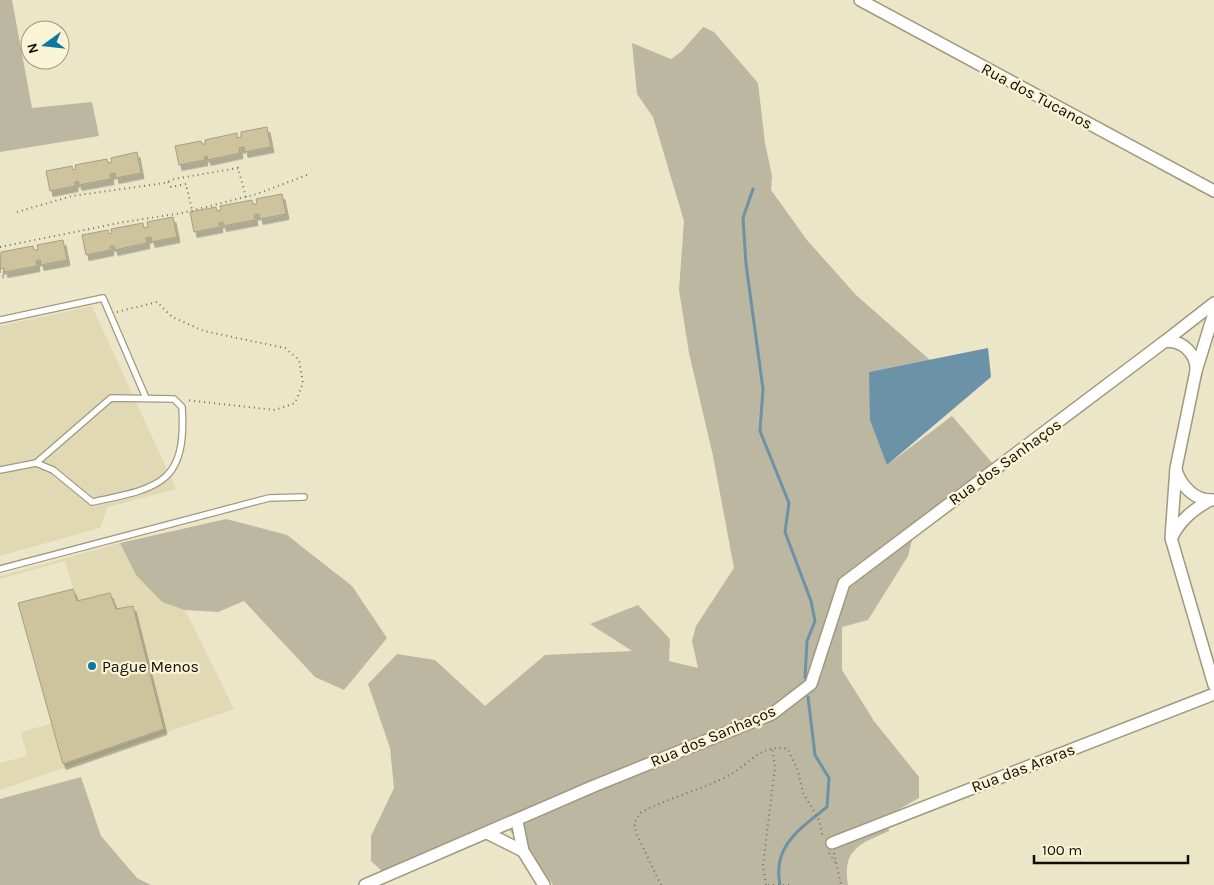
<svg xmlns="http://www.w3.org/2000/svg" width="1214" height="885" font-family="Karla,sans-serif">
	<defs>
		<filter id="shadow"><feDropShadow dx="3" dy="5.5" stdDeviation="0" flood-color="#0004"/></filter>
	</defs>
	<rect width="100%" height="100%" fill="#ece6c8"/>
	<g fill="#e1d9b4">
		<polygon points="92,306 176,489 108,507 100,528 0,556 0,326"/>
		<polygon points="120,543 136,575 161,601 185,610 234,709 0,790 0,763 27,756 21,732 53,723 64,764 164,729 133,607 116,609 110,593 77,601 65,561 0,579 0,576"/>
	</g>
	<g fill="#bcb7a0">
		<polygon points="0,0 12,0 32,108 92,102 99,136 0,152"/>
		<path d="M703,27l11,5 44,51 7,60 7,33 -1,14 36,50 49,55 74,65 -61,12 18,93 65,-49 42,49 -78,59 -8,32 -40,64 -26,7v43l32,51 45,56v21l-32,18 2,15c-29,13 -47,18 -41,54h-295l-23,-33 -21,-22 -29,3 -98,38 -11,-10v-25l23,-48 -4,-40 -22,-64 29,-30 38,6 50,46 60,-51 87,-4 -42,-27 48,-19 32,34 -1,22 29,7 -6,-27 4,-15 38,-58 -21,-112 -24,-103 -10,-63 5,-69 -31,-104 -16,-23 -5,-51 39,16 10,-7z"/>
		<polygon points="226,519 287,535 352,586 387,638 344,690 315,677 244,601 218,612 185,610 162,602 136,575 120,543"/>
		<polygon points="81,777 101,836 137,878 151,885 0,885 0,799"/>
	</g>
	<polygon fill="#6b92a7" points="988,348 991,377 887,465 870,420 869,372"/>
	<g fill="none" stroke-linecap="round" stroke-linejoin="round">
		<g stroke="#6b92a7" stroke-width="3">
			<polyline points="753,189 743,218 746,264 763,389 760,431 789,503 785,532 811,601 815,621 807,641 805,678"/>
			<path d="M780,885c-8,-39 20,-56 47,-78l2,-29 -14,-23 -7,-58"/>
		</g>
	</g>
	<g fill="#cdc49d" stroke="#a59f83" filter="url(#shadow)">
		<polygon points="267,127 271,147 245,152 244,147 239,148 240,153 208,160 207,156 204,157 205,160 179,165 175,146 201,141 202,144 205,144 205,140 237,133 237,138 241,137 241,132"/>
		<polygon points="137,152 141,173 116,178 115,173 110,174 111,179 79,185 78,181 75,182 75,186 50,191 46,171 72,166 73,170 76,169 75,165 107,159 108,163 112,162 111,158"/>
		<polygon points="282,194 286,214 260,219 259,214 254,215 255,220 223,226 223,222 219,223 220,227 194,232 190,212 216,207 217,211 221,210 220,206 252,200 253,204 257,204 256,199"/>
		<polygon points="173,217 177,237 152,242 151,237 146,238 147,243 115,250 114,246 110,246 111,250 86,255 82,235 108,230 109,234 112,233 111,229 143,223 144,228 148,227 147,222"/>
		<polygon points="63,240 67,260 41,265 40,260 36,261 37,266 5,272 4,268 0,269 0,273 1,252 33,246 34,250 38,250 37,245"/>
		<polygon points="73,589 77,601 110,593 116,609 133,606 164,729 63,764 18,603"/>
	</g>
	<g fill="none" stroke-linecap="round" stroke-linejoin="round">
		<defs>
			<g id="service">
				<polyline points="0,320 103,298 146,398"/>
				<path d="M0,470l36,-7 17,7 39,32c66,-14 95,-17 90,-95l-8,-8 -63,-1 -75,65"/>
				<polyline points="0,569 269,498 304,497"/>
			</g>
			<g id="minor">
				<polyline points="860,0 1214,191"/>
				<polyline points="1214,313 1196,371 1176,468 1171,538 1214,685"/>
				<polyline points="1164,342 1214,303"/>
				<path d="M1176,470c5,16 19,31 37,30"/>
				<path d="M1172,537c9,-18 21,-27 38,-37"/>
				<polyline points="517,821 523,851 544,885"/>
				<polyline points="487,833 523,851"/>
				<polyline points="832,843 1214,694"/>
				<path d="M365,885l229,-99 178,-72 39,-30 33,-101 320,-241c18,-3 33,12 32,29"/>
			</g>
		</defs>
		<use href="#service" stroke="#a0997e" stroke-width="8"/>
		<use href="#minor" stroke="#a0997e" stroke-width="14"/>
		<g stroke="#75715e" stroke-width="2" stroke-dasharray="1 4" stroke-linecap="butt">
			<polyline points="168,182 171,187 186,184 192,210"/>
			<polyline points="17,212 72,196 165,183 174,179 238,168 246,197"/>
			<polyline points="0,247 124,222 182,213 257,194 307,175"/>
			<polyline points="117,312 157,302 172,317 204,331 285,348 299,360 303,383 295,403 275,410 186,400"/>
			<polyline points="829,853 836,864"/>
			<polyline points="834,853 841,885"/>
			<path d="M661,885l-24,-50 -3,-12 6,-10c29,-16 64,-23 93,-40 19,-12 31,-30 55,-24l10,22 5,22 16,27 4,17"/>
			<polyline points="766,885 763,865 775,767 772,747"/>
			<polyline points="768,885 789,885"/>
		</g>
		<use href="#service" stroke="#fff" stroke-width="5.5"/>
		<use href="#minor" stroke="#fff" stroke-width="11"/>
	</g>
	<circle fill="#0a78a2" stroke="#faf3d5" stroke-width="2" cx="92" cy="666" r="5"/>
	<g text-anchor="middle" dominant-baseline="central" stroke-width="4.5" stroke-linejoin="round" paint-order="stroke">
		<g font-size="16" fill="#0f0d04" stroke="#faf3d5">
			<text transform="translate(1037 96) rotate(28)">Rua dos Tucanos</text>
			<text transform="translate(1005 462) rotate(-36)">Rua dos Sanhaços</text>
			<text transform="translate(713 736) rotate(-23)">Rua dos Sanhaços</text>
			<text transform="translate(1023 768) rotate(-21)">Rua das Araras</text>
		</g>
		<g font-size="16" fill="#0f0d04" stroke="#faf3d5" text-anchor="start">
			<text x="102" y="666">Pague Menos</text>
		</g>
	</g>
	<g transform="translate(45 45) rotate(255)"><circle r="24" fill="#faf3d5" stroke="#9c9781"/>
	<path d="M0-4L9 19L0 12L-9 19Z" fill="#0a78a2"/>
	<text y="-8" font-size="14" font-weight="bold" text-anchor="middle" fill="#0f0d04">N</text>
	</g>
	<path d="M1034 855v8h154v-8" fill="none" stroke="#0f0d04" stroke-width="2.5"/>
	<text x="1042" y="855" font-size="15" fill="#0f0d04" stroke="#faf3d5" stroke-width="4" paint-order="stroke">100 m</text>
</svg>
